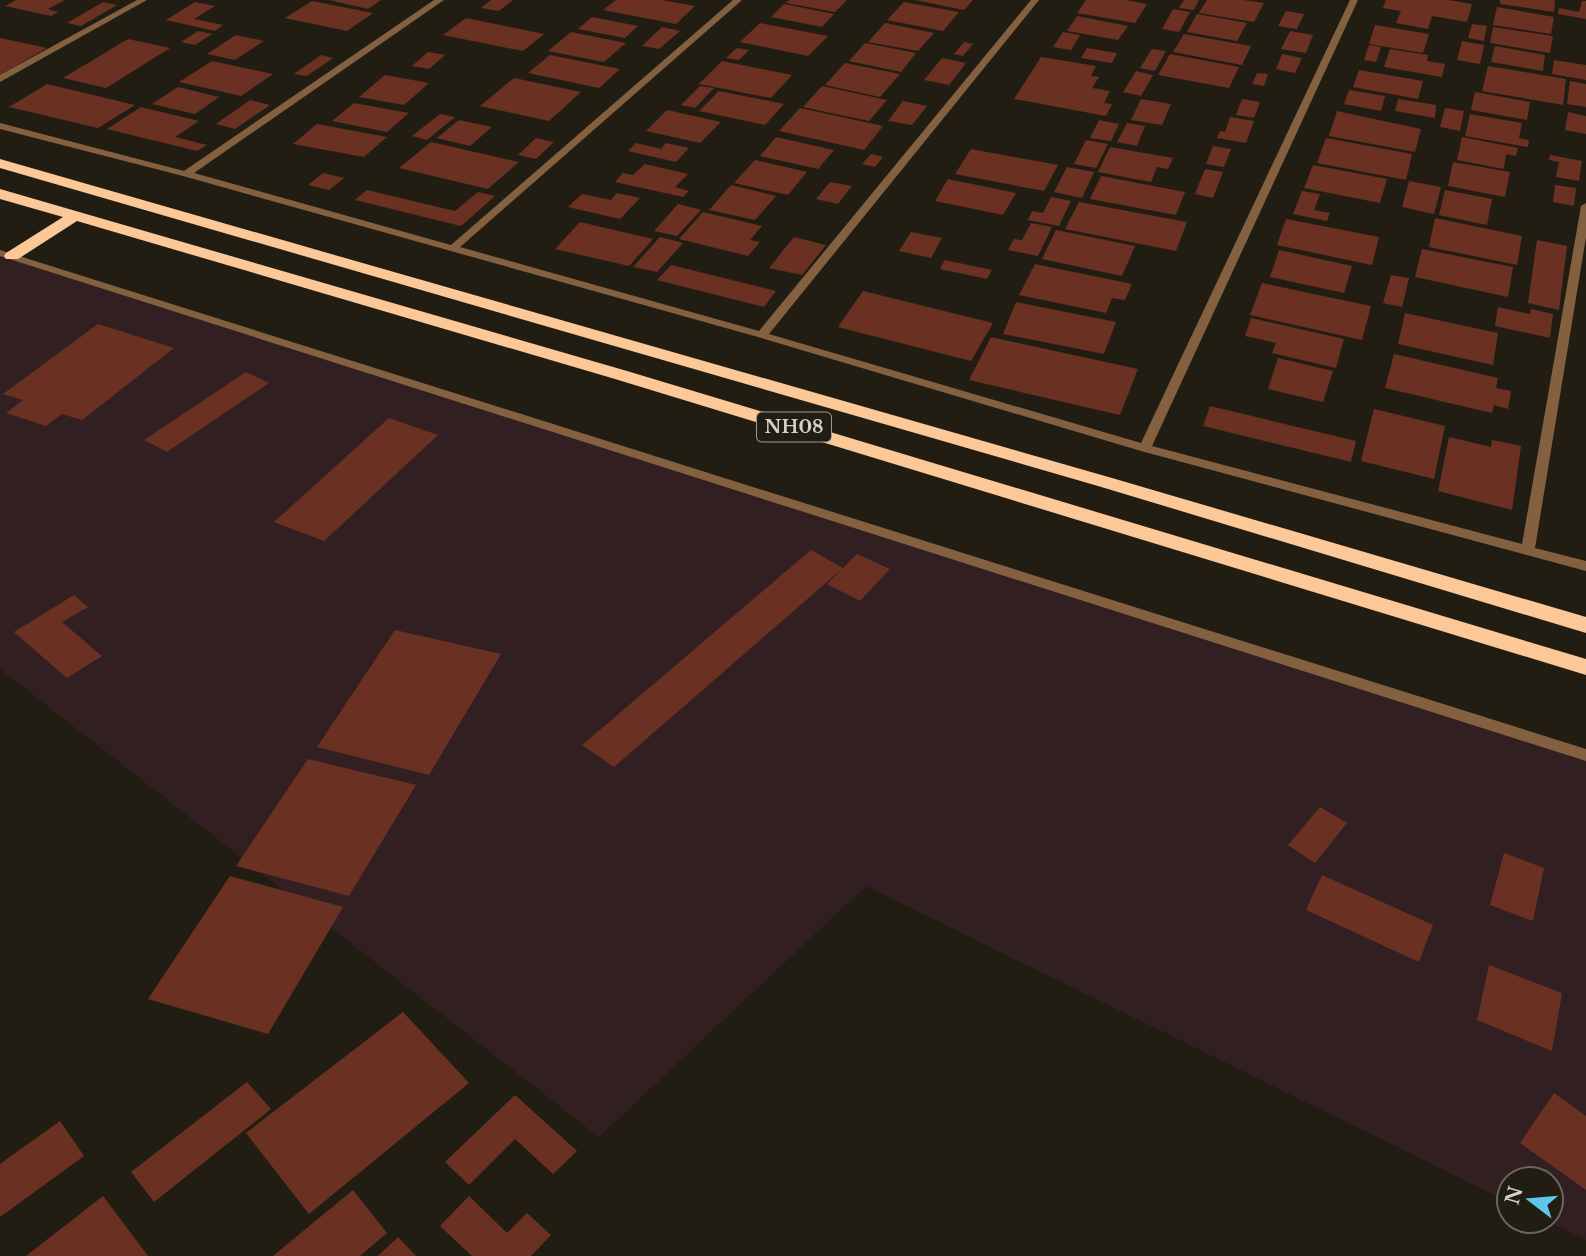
<svg xmlns="http://www.w3.org/2000/svg" width="1586" height="1256" font-family="'Libre Baskerville',serif">
	<rect width="100%" height="100%" fill="#221d13"/>
	<polygon fill="#321f22" points="0,253 1586,755 1586,1240 1547,1221 1551,1221 1551,1179 1509,1179 1509,1202 866,886 599,1137 0,669"/>
	<g fill="#6a3122">
		<polygon points="16,0 65,0 48,9 58,12 51,16 5,6"/>
		<polygon points="329,0 381,0 368,9"/>
		<polygon points="491,0 513,0 499,11 481,8"/>
		<polygon points="616,0 662,0 695,6 676,24 603,10"/>
		<polygon points="789,0 847,0 835,12 786,3"/>
		<polygon points="915,0 973,0 964,10"/>
		<polygon points="1086,0 1126,0 1147,4 1135,23 1077,13"/>
		<polygon points="1184,0 1199,0 1194,10 1179,8"/>
		<polygon points="1207,0 1243,0 1264,3 1254,22 1199,13"/>
		<polygon points="1386,0 1448,0 1472,4 1467,22 1432,16 1428,29 1396,23 1401,11 1383,8"/>
		<polygon points="1500,0 1555,0 1554,12 1500,4"/>
		<polygon points="312,1 373,13 347,31 285,18"/>
		<polygon points="1582,1 1586,1 1586,19 1558,14 1559,8 1579,12"/>
		<polygon points="103,2 117,5 81,26 67,23"/>
		<polygon points="195,2 215,6 194,19 223,25 215,31 166,20"/>
		<polygon points="904,2 959,12 943,31 887,20"/>
		<polygon points="784,4 834,14 822,27 771,17"/>
		<polygon points="1497,7 1554,17 1551,34 1493,25"/>
		<polygon points="1173,9 1190,12 1179,32 1162,29"/>
		<polygon points="1286,11 1304,14 1297,29 1278,26"/>
		<polygon points="1197,14 1247,23 1237,41 1187,32"/>
		<polygon points="1077,16 1128,26 1118,40 1067,31"/>
		<polygon points="592,17 638,26 625,38 578,29"/>
		<polygon points="466,18 544,34 523,51 443,35"/>
		<polygon points="760,23 828,36 808,56 740,42"/>
		<polygon points="885,23 934,33 918,51 868,42"/>
		<polygon points="1472,24 1487,26 1484,41 1468,38"/>
		<polygon points="1375,25 1429,34 1423,53 1369,44"/>
		<polygon points="662,27 680,31 659,49 642,46"/>
		<polygon points="1493,27 1553,36 1550,53 1490,43"/>
		<polygon points="198,31 212,34 195,45 181,42"/>
		<polygon points="1290,31 1313,35 1306,53 1281,49"/>
		<polygon points="571,32 626,43 604,62 548,51"/>
		<polygon points="1063,32 1080,35 1071,50 1053,47"/>
		<polygon points="1184,34 1251,46 1242,65 1173,52"/>
		<polygon points="236,35 264,41 235,60 207,54"/>
		<polygon points="0,38 47,48 0,75"/>
		<polygon points="128,39 170,48 106,88 63,78"/>
		<polygon points="1462,41 1484,45 1480,64 1457,60"/>
		<polygon points="964,42 973,44 963,56 954,54"/>
		<polygon points="865,43 916,53 901,72 849,61"/>
		<polygon points="1369,45 1381,47 1376,62 1364,60"/>
		<polygon points="1495,46 1545,55 1543,71 1491,62"/>
		<polygon points="737,48 749,50 739,60 726,58"/>
		<polygon points="1087,48 1117,53 1112,63 1081,58"/>
		<polygon points="1152,49 1166,51 1155,71 1140,68"/>
		<polygon points="1390,49 1428,55 1427,61 1445,64 1442,77 1384,67"/>
		<polygon points="428,52 445,55 429,69 412,66"/>
		<polygon points="1170,54 1239,67 1229,88 1158,75"/>
		<polygon points="1282,54 1302,58 1295,73 1276,69"/>
		<polygon points="321,55 333,58 307,76 294,74"/>
		<polygon points="550,55 620,69 599,88 528,73"/>
		<polygon points="1041,57 1096,66 1091,76 1099,77 1092,88 1110,91 1104,103 1112,104 1106,116 1014,99"/>
		<polygon points="942,58 966,63 949,85 924,80"/>
		<polygon points="1554,60 1586,65 1586,80 1552,74"/>
		<polygon points="212,61 273,74 241,96 179,82"/>
		<polygon points="722,61 792,75 771,98 699,84"/>
		<polygon points="845,63 900,74 880,97 825,85"/>
		<polygon points="1488,66 1566,79 1563,105 1482,91"/>
		<polygon points="1359,70 1423,81 1418,99 1353,87"/>
		<polygon points="1136,71 1153,75 1141,96 1123,92"/>
		<polygon points="1257,73 1268,74 1264,86 1252,84"/>
		<polygon points="385,75 429,83 404,105 359,97"/>
		<polygon points="514,78 581,92 549,121 480,106"/>
		<polygon points="1570,81 1586,84 1586,107 1567,104"/>
		<polygon points="47,84 135,105 98,128 9,107"/>
		<polygon points="700,86 714,88 695,108 681,105"/>
		<polygon points="822,86 887,100 869,121 803,107"/>
		<polygon points="178,87 219,97 195,114 152,104"/>
		<polygon points="1349,90 1385,96 1381,111 1344,104"/>
		<polygon points="719,91 784,104 765,125 699,111"/>
		<polygon points="1475,92 1530,102 1527,120 1471,110"/>
		<polygon points="1141,99 1171,104 1162,125 1131,120"/>
		<polygon points="1242,99 1260,102 1254,118 1236,115"/>
		<polygon points="1398,99 1436,105 1435,118 1395,111"/>
		<polygon points="250,100 270,105 235,129 216,124"/>
		<polygon points="903,101 927,106 912,125 888,121"/>
		<polygon points="354,103 409,113 387,132 332,121"/>
		<polygon points="141,107 199,121 175,137 207,145 197,151 107,129"/>
		<polygon points="800,108 883,126 864,150 779,131"/>
		<polygon points="1445,108 1464,111 1460,131 1440,127"/>
		<polygon points="667,110 721,122 700,143 646,131"/>
		<polygon points="1337,111 1421,129 1415,152 1329,136"/>
		<polygon points="1568,112 1586,116 1586,134 1565,130"/>
		<polygon points="440,114 455,117 427,140 412,136"/>
		<polygon points="1470,114 1522,123 1519,138 1529,140 1528,147 1465,136"/>
		<polygon points="1230,117 1254,121 1246,143 1217,138 1220,131 1225,132"/>
		<polygon points="459,120 492,127 470,146 437,138"/>
		<polygon points="1099,120 1119,124 1111,141 1090,138"/>
		<polygon points="1127,123 1145,126 1137,146 1117,142"/>
		<polygon points="317,124 387,137 364,157 293,144"/>
		<polygon points="776,137 834,150 818,169 760,156"/>
		<polygon points="1462,137 1518,148 1516,156 1506,154 1504,169 1457,160"/>
		<polygon points="536,138 554,142 536,159 518,155"/>
		<polygon points="1326,138 1412,154 1406,180 1317,163"/>
		<polygon points="1086,140 1108,144 1096,168 1074,164"/>
		<polygon points="431,142 519,162 488,189 399,168"/>
		<polygon points="636,143 661,149 666,143 689,148 676,162 628,151"/>
		<polygon points="1213,146 1231,149 1224,167 1206,164"/>
		<polygon points="1110,147 1173,158 1168,169 1157,167 1151,182 1098,172"/>
		<polygon points="971,149 1058,165 1044,191 955,174"/>
		<polygon points="871,154 883,157 875,167 862,164"/>
		<polygon points="1550,155 1582,161 1579,181 1556,177 1559,162 1549,160"/>
		<polygon points="755,160 807,172 788,195 734,183"/>
		<polygon points="1453,162 1510,172 1505,197 1448,186"/>
		<polygon points="645,164 688,174 675,187 689,191 683,197 615,182 623,173 633,175"/>
		<polygon points="1313,165 1387,179 1380,203 1304,188"/>
		<polygon points="1067,167 1094,172 1082,198 1054,192"/>
		<polygon points="1205,169 1223,172 1213,198 1195,194"/>
		<polygon points="323,173 344,178 329,190 308,185"/>
		<polygon points="1101,176 1185,192 1176,215 1090,199"/>
		<polygon points="948,179 1016,193 1003,215 935,201"/>
		<polygon points="1409,181 1441,187 1434,214 1402,207"/>
		<polygon points="830,182 852,186 838,204 816,199"/>
		<polygon points="731,185 776,196 755,220 709,210"/>
		<polygon points="1555,185 1576,188 1574,206 1553,202"/>
		<polygon points="367,190 455,211 478,192 495,196 461,226 355,200"/>
		<polygon points="1445,190 1492,199 1487,225 1439,215"/>
		<polygon points="1302,191 1320,194 1314,210 1330,213 1327,221 1293,214"/>
		<polygon points="617,193 640,198 620,219 568,207 582,194 611,200"/>
		<polygon points="1051,197 1071,201 1059,226 1028,220 1032,211 1043,213"/>
		<polygon points="1079,202 1187,222 1176,251 1065,229"/>
		<polygon points="678,204 701,210 677,236 654,231"/>
		<polygon points="703,212 762,226 750,240 760,242 748,256 679,239"/>
		<polygon points="1435,218 1522,236 1517,265 1429,247"/>
		<polygon points="1286,219 1379,237 1372,265 1277,245"/>
		<polygon points="580,222 653,239 629,266 555,249"/>
		<polygon points="1031,223 1052,227 1038,256 1008,250 1014,239 1022,240"/>
		<polygon points="1056,230 1135,246 1122,276 1042,259"/>
		<polygon points="911,232 942,238 931,258 899,251"/>
		<polygon points="660,237 683,243 657,272 633,267"/>
		<polygon points="794,237 826,245 802,275 769,268"/>
		<polygon points="1537,240 1567,246 1559,310 1528,303"/>
		<polygon points="1422,249 1513,267 1508,297 1415,277"/>
		<polygon points="1279,250 1352,266 1344,293 1270,277"/>
		<polygon points="945,260 992,270 987,279 940,269"/>
		<polygon points="1035,264 1132,284 1125,300 1112,298 1106,313 1019,295"/>
		<polygon points="671,265 776,291 764,307 657,280"/>
		<polygon points="1391,275 1409,278 1402,307 1383,303"/>
		<polygon points="1262,283 1371,306 1362,340 1250,315"/>
		<polygon points="863,291 993,323 971,361 838,327"/>
		<polygon points="1016,302 1116,322 1104,354 1003,334"/>
		<polygon points="1498,307 1530,314 1531,309 1553,314 1550,338 1495,326"/>
		<polygon points="1405,313 1498,333 1493,365 1398,344"/>
		<polygon points="1251,318 1344,339 1336,368 1272,353 1276,343 1245,336"/>
		<polygon points="98,324 174,348 82,420 62,414 46,426 6,413 23,400 3,394"/>
		<polygon points="991,337 1138,369 1120,415 969,380"/>
		<polygon points="1394,354 1498,378 1496,388 1511,391 1508,409 1494,405 1492,413 1385,388"/>
		<polygon points="1278,358 1333,371 1323,402 1268,389"/>
		<polygon points="246,372 269,383 167,452 144,440"/>
		<polygon points="1210,406 1356,441 1351,462 1203,426"/>
		<polygon points="1374,409 1445,426 1434,479 1361,461"/>
		<polygon points="389,418 438,435 324,541 274,522"/>
		<polygon points="1449,437 1491,447 1492,440 1521,446 1512,510 1438,491"/>
		<polygon points="811,550 843,568 614,767 582,745"/>
		<polygon points="857,554 890,569 860,601 827,584"/>
		<polygon points="74,595 88,607 62,622 102,656 67,678 14,632"/>
		<polygon points="395,630 501,654 429,775 317,747"/>
		<polygon points="308,759 416,785 349,896 236,866"/>
		<polygon points="1320,807 1347,823 1315,863 1288,845"/>
		<polygon points="1504,853 1544,868 1533,921 1490,905"/>
		<polygon points="1322,875 1433,925 1419,962 1306,910"/>
		<polygon points="230,876 343,907 268,1034 148,999"/>
		<polygon points="1489,965 1562,993 1552,1051 1477,1020"/>
		<polygon points="403,1012 469,1083 309,1214 246,1133"/>
		<polygon points="247,1082 271,1109 154,1202 131,1172"/>
		<polygon points="1554,1093 1586,1116 1586,1190 1520,1143"/>
		<polygon points="515,1095 577,1151 553,1174 515,1139 469,1185 445,1162"/>
		<polygon points="60,1121 84,1156 0,1217 0,1164"/>
		<polygon points="353,1190 387,1233 360,1256 273,1256"/>
		<polygon points="103,1196 148,1256 26,1256"/>
		<polygon points="469,1196 507,1233 527,1213 551,1235 531,1256 472,1256 440,1226"/>
		<polygon points="398,1237 416,1256 378,1256"/>
	</g>
	<g fill="none" stroke-linecap="round" stroke-linejoin="round">
		<g fill="#836040" fill-rule="evenodd">
			<polygon points="137,0 147,0 0,82 0,75"/>
			<polygon points="434,0 444,0 194,173 451,245 733,0 742,0 460,247 759,331 1031,0 1039,0 769,334 1141,443 1350,0 1358,0 1152,446 1522,544 1581,206 1586,203 1586,237 1535,548 1586,561 1586,571 1141,451 758,337 183,176 0,129 0,123 184,171"/>
			<polygon points="0,250 1586,749 1586,761 0,256"/>
		</g>
		<g fill="#fdc897" fill-rule="evenodd">
			<polygon points="0,159 1112,478 1586,617 1586,633 1098,486 0,168"/>
			<polygon points="0,189 627,371 1586,659 1586,675 615,379 77,221 18,259 6,259 4,256 6,253 63,217 0,199"/>
		</g>
	</g>
	<g text-anchor="middle" dominant-baseline="central" stroke-width="5" stroke-linejoin="round" paint-order="stroke">
		<rect fill="#221d13" stroke="#9f9b94" stroke-width="2" x="757" y="412.5" width="74" height="29" rx="5"/>
		<g font-size="18" font-weight="bold" fill="#d4d1cb">
			<text x="794" y="427">NH08</text>
		</g>
	</g>
	<g transform="translate(1530 1200) rotate(286)"><circle r="33" fill="#221d13" stroke="#69655d" stroke-width="2"/>
	<path d="M0-5L12 26L0 18L-12 26Z" fill="#5dc7e8"/>
	<text y="-10" font-size="19" font-weight="bold" text-anchor="middle" fill="#d4d1cb">N</text>
	</g>
</svg>
